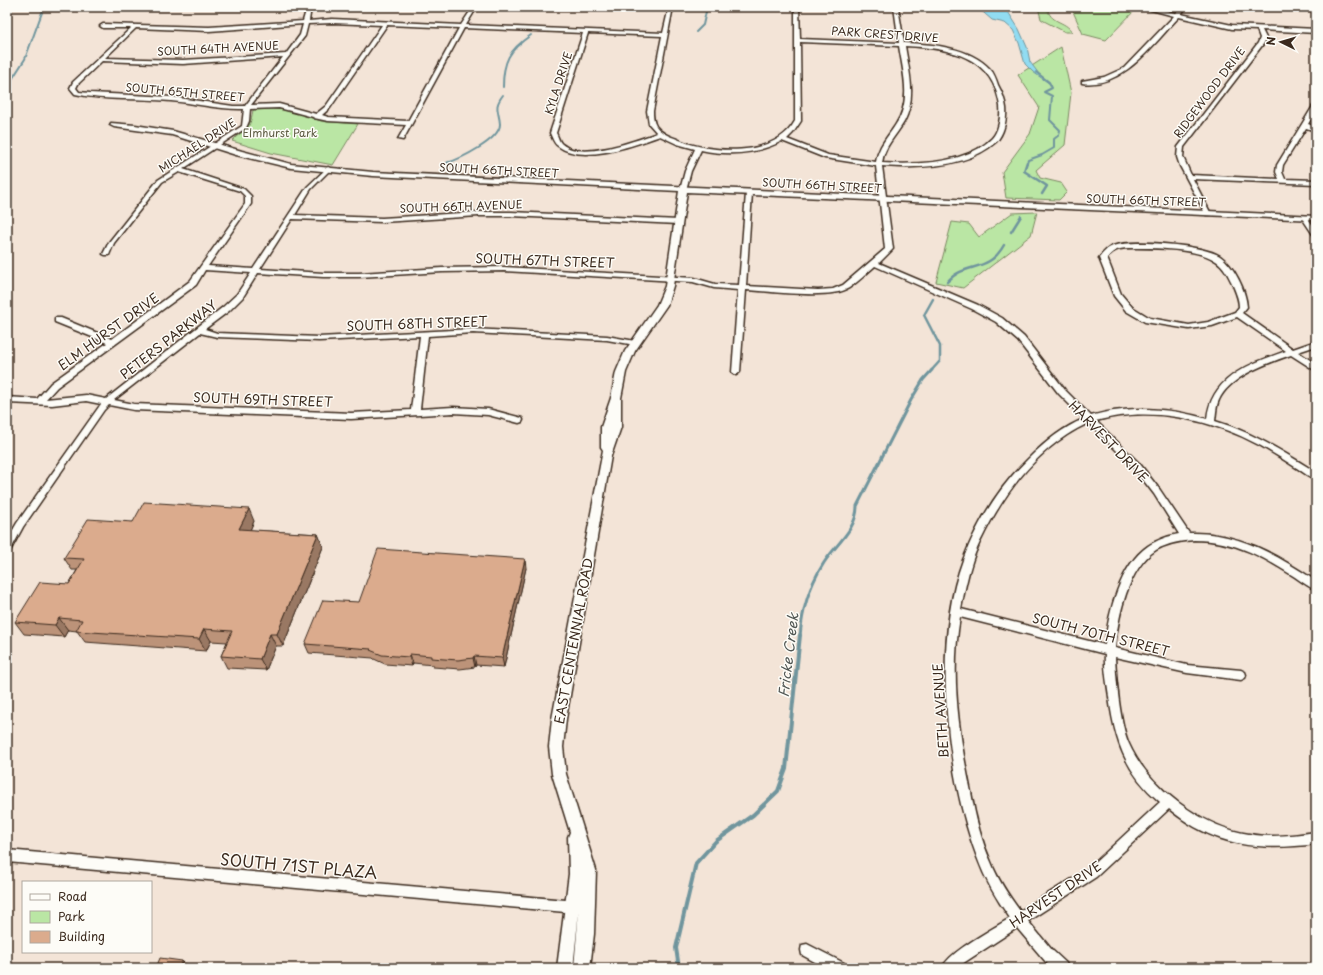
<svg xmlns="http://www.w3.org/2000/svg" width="1323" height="975" font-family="'Playpen Sans',sans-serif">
	<rect width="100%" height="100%" fill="#f3e4d7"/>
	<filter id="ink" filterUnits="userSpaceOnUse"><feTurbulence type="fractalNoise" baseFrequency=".025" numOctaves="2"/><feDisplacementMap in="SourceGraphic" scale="8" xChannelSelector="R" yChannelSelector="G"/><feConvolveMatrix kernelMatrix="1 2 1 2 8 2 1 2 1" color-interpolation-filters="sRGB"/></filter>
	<g filter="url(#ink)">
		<g fill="#bae6a4" stroke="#7a8861">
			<path d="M1038,7h9c3,17 18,13 25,25h-7l-21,-11 -3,-2z"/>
			<polygon points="1071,7 1133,7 1137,8 1106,40 1083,34"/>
			<polygon points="1061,47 1071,93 1065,145 1036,170 1040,178 1061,183 1067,192 1059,200 1006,198 1002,172 1030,134 1039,107 1018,75"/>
			<path d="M272,109l16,1 33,11 37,3 -25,41 -62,-12 -39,-12c14,-15 17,-7 21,-31z"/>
			<polygon points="1037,212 1031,235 963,288 936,282 952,222 969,224 979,237 1012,213"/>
		</g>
		<polygon fill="#91dcf2" stroke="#6f959d" points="977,7 1005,7 1019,29 1027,47 1030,62 1039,74 1050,84 1033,72 1025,64 1019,43 1013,30 1005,23 992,20"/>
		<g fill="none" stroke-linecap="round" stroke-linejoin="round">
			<g stroke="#6f959d" stroke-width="2">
				<polyline points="696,32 703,25 707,7"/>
				<polyline points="7,87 25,59 44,7"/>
				<path d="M503,87c0,-26 6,-37 28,-52"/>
				<path d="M447,163c13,-4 53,-23 53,-39 -1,-14 -7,-16 3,-29"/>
				<polyline points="1027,163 1028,160 1042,155 1054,148 1054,139 1059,135 1060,130 1050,120 1052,96 1044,92 1052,88 1049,82 1036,72"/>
			</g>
			<g stroke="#6f959d" stroke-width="2.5">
				<polyline points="1027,162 1024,171 1047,186 1042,194"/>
				<polyline points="447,163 449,162"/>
				<polyline points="1011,232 1021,216"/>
				<path d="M947,282c18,-21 41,-8 57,-37"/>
				<polyline points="931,371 940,361 940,346 924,315 933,299"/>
			</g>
			<path stroke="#6f959d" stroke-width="3" d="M800,636c2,-24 9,-49 22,-70 11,-20 35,-35 35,-60l54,-106 12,-20 9,-10"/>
			<polyline stroke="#6f959d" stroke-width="4" points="679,968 676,948 696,863 716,841 753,815 778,791 786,769 800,635"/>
			<defs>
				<g id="minor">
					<path d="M307,7h4l-2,14 23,-2 129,6 12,-18h4l-11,18 197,8 6,-26h4l-20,104c0,5 0,10 3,15 5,7 13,10 21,13 32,15 98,19 118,-18v-114h4l1,32 99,4 -5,-36h4l6,36c28,1 66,4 86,26 4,4 6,10 8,16 4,7 7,15 8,23 1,11 -2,26 -10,34 -29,26 -77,27 -114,24l11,83 -14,14 99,42 24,13 22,19 41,53 26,26c37,-11 80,-8 116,3 4,-43 44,-55 79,-68l-49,-34 -25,9 -23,3 -44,-7 -19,-11 -12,-15 -15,-38c4,-5 8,-10 14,-12 19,-7 90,-1 107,10 14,10 26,34 27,51l-5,6 51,36 23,-8v5l-18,6 18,12v7l-25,-16c-23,8 -61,21 -72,45 -3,6 -3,14 -4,21 37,11 68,31 101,51v7c-8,-2 -14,-8 -21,-12 -11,-7 -22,-14 -34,-21 -47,-26 -111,-41 -165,-25l44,43 20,26 29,43c48,-2 88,22 127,48v9c-7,-3 -14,-8 -21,-13 -14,-9 -29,-18 -45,-25 -18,-8 -36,-12 -56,-12 -13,1 -26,3 -38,10 -28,18 -38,66 -41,98l72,17 54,5 4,2 1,3 -1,3 -4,2 -54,-7 -72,-16c1,22 5,67 14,87 20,44 73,83 120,90 22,4 45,1 67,-2v12c-57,7 -101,3 -147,-35l-73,68 -68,44 24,29 14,13 2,5h-17l-34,-40 -52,34 -7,6h-16c8,-17 51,-39 68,-50 -14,-19 -25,-39 -33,-61 -31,-81 -45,-215 -14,-297 14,-37 36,-73 65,-101 16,-16 35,-32 56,-40l-25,-25 -41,-53 -22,-19 -24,-13 -97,-43c-8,7 -17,16 -26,22 -19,12 -79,3 -103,2l-6,82 -4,3 -4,-3 6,-82 -24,-2 -21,-6 -189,-11 -62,1 -83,5h-36l-65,-4 -15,24 -14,14 -24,18 12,4 102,4 154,-8 134,7 28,5 4,2 -4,2 -28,-5 -134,-7 -45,3 -8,73 33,-2 35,2 34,9 1,2 -1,2 -3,1 -31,-8 -35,-2 -102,6 -217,-9 -25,-5 -5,5 -81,117 -13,24 -3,1v-12l10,-17 84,-119 -15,-3 -34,4 -45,-2v-6l30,2 14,-16 56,-40 -52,-21v-4h6l51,21 78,-58 55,-77v-8l-5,-5 -61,-19 -17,10 -48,61 -5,12h-4l-2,-1 6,-12 49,-62 84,-54 2,-17c-24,1 -49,-6 -73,-8 -32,-3 -65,0 -96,-7l-5,-6 3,-6 58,-54h-28l-3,-2 3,-2 106,3 94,-6zM332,23l50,2 -56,81 -10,8 -37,-10 -28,1 54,-69 3,-12zM303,24l-3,11 -14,19 -103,6 -78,-2 31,-30 73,3zM387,25l72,3 -51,93 -80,-4 -6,-2 8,-7zM464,28l119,5 -33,100c2,4 4,11 8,13 25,19 76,-1 102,-10l17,8 18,5 -10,22 -5,19 1,1 5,-1 5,-19 10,-21c28,6 56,4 81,-9l43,17 51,8 9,83 -42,36 -10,4 -15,1 -72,-4 6,-93 -3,-2 -3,2 -7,92 -24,-1 -21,-6 -190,-11 -62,1 -83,5h-36l-63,-4 32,-50 90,3 97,-6h32l167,8 3,-2 -3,-2 -167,-8h-32l-97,6 -87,-3 16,-26 20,-20 -3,-2 -21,20 -54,82 -45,-3 43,-62v-8l-7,-7 -61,-20 63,-41 3,-7 1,-12 29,-1 34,9 1,1 14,3 78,4 -8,14 5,1zM588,33l74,3 -15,75 2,13 8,9c-23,8 -75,28 -95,11 -3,-2 -4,-8 -6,-11zM800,42l99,4c4,26 13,54 -3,78 -8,13 -18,22 -20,38l-48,-7 -41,-16 6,-6 8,-12zM905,46c43,2 88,9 95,60 1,10 -1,25 -8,32 -25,26 -76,27 -110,25 2,-17 14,-27 22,-41 13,-24 5,-51 1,-76zM283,57l-38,49h-12l-61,-9 -82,-4 -11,-1 -3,-4 2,-4 24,-23 81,3zM1137,248c20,0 63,1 79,13 8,5 12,14 16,22 3,8 7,15 7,24l-4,5 -27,10 -19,3 -39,-7 -18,-11 -11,-13 -14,-36c8,-11 18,-10 30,-10zM205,270l46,3 -14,21 -14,13 -117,92 -20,-4 -40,4 11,-12 139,-102zM200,333l17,4 102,4 101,-5 -9,74 -60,3 -217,-9 -20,-4zM1089,423l45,45 20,26 25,40c-11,2 -22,6 -31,12 -28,19 -40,68 -43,99l-144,-36c3,-16 6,-32 11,-47 2,-7 5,-13 8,-20 23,-48 58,-96 109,-119zM960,617l145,37c-1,14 2,29 4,43 6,44 16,75 51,105l-72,67 -68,42c-11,-15 -22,-31 -29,-49 -10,-22 -16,-46 -20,-70 -12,-56 -21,-117 -11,-175z"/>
					<path d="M1140,7h9l27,6 6,-6h5l-6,7 51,11 84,4v4l-54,-3 4,8 -2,5 -80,104 -1,10 8,18 88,4 -3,-7 1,-7 36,-59 3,-2v7l-8,13 8,3v4l-10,-3 -23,37 -1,7 3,7 31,1v4l-123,-5 18,35 -1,1h-4l-26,-49 -3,-9 1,-10 80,-104 2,-5 -3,-8 -25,-1 -53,-12c-25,26 -56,72 -97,66v-2l22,-4 20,-9 50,-52z"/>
					<polygon points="1305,216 1307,217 1316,230 1316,237 1314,236 1302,218"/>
					<polygon points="7,850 577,901 581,903 583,907 581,911 577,913 7,862"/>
					<polygon points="807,944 844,963 846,968 826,968 802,955 801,950 802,945"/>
				</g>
				<polygon id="tertiary" points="111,123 135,125 173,131 242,151 291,164 373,172 1316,216 1316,220 687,192 673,286 667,305 635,351 626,372 621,398 621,427 611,456 566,719 563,747 566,774 596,870 594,934 590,968 574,968 579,910 573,968 557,968 569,874 568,837 570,832 552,774 549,747 552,719 603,450 601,447 601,427 611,398 616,372 625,351 657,305 665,286 679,191 373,176 291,168 236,155 172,135 114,127 110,125"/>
			</defs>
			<use href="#minor" stroke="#3b2a1e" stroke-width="3"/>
			<use href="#tertiary" stroke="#3b2a1e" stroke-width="3"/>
			<use href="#minor" fill="#fdfcf7" fill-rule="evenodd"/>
			<use href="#tertiary" fill="#fdfcf7" fill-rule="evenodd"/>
		</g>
		<g fill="#bc9379" stroke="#3b2a1e">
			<polygon points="254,521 250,530 318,534 323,547 283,646 276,646 266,670 227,668 221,656 227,642 211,641 206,651 85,642 77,631 68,630 64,637 24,634 15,622 69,584 77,570 72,570 64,558 133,522"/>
			<polygon points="526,568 504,667 476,665 475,667 460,669 433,667 433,665 413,663 412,666 385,664 374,659 373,658 309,653 305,644 359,602"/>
		</g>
		<g fill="#997863" stroke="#3b2a1e">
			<polygon points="249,509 254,521 245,542 239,529"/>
			<polygon points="318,534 323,547 283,646 277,634"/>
			<polygon points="525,559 526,568 504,667 502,658"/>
			<polygon points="59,618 68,630 64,637 55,625"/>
			<polygon points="204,629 211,641 206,651 199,639"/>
			<polygon points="270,634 276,646 266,670 260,659"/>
			<polygon points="410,654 413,663 412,666 409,657"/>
			<polygon points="474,656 476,665 475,667 473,658"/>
			<polygon points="182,961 188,967 188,968 179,968"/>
		</g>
		<g fill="#dbab8d" stroke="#3b2a1e">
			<polygon points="144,502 249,509 239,529 318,534 277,634 270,634 260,659 221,656 232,631 204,629 199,639 76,631 82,620 59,618 55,625 15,622 40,582 69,584 84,559 64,558 88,519 133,522"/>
			<polygon points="378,549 525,559 502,658 474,656 473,658 458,660 431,658 431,656 410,654 409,657 382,655 370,650 371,649 305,644 323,600 359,602"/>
			<polygon points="160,958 182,961 179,968 156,968"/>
		</g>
	</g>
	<g text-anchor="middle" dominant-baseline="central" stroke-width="3" stroke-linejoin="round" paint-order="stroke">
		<g font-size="11" fill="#3b2a1e" stroke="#fdfcf7">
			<text transform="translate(885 34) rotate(4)">PARK CREST DRIVE</text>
			<text transform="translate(218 48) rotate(-3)">SOUTH 64TH AVENUE</text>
			<text transform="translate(558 83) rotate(-72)">KYLA DRIVE</text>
			<text transform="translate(185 92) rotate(5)">SOUTH 65TH STREET</text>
			<text transform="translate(1209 92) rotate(-53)">RIDGEWOOD DRIVE</text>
			<text transform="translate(197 145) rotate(-33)">MICHAEL DRIVE</text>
			<text transform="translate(499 170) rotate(3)">SOUTH 66TH STREET</text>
			<text transform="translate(822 185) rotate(3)">SOUTH 66TH STREET</text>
			<text transform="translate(1146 200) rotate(2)">SOUTH 66TH STREET</text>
			<text transform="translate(461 206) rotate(-2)">SOUTH 66TH AVENUE</text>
		</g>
		<g font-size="11" fill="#5b5940" stroke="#fdfcf7">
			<text x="280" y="132">Elmhurst Park</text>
		</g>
		<g font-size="13" fill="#3b2a1e" stroke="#fdfcf7">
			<text transform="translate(545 260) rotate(2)">SOUTH 67TH STREET</text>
			<text transform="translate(417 323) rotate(-2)">SOUTH 68TH STREET</text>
			<text transform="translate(108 331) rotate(-36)">ELM HURST DRIVE</text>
			<text transform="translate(168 339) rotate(-38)">PETERS PARKWAY</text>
			<text transform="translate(263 399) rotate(2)">SOUTH 69TH STREET</text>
			<text transform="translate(1109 441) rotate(46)">HARVEST DRIVE</text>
			<text transform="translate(1101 634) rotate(14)">SOUTH 70TH STREET</text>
			<text transform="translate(573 641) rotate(-80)">EAST CENTENNIAL ROAD</text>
			<text transform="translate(940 711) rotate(-94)">BETH AVENUE</text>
			<text transform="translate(1055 894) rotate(-34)">HARVEST DRIVE</text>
		</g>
		<g font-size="14" font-style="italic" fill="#505653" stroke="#fdfcf7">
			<text transform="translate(788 655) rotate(-83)">Fricke Creek</text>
		</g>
		<g font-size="16" fill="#3b2a1e" stroke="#fdfcf7">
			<text transform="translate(299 865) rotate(5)">SOUTH 71ST PLAZA</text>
		</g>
	</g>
	<rect width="1323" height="975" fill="none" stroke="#fdfcf7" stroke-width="24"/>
	<rect x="12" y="12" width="1299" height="951" fill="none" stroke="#3b2a1e" stroke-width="1.5" filter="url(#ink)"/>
	<rect x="22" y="881" width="130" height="72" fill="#fdfcf7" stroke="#afa8a0"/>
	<rect x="30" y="894" width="20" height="6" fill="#fdfcf7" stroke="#afa8a0"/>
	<text x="58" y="901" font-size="12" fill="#3b2a1e">Road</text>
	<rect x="30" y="911" width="20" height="12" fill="#bae6a4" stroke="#afa8a0"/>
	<text x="58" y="921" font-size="12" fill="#3b2a1e">Park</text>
	<rect x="30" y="931" width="20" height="12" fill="#dbab8d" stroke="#afa8a0"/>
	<text x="58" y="941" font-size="12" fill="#3b2a1e">Building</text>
	<g transform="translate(1281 42) rotate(275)" stroke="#fdfcf7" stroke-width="3" paint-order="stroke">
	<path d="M0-3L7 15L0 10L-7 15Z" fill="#3b2a1e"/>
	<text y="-6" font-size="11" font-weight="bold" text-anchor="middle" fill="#3b2a1e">N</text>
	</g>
</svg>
